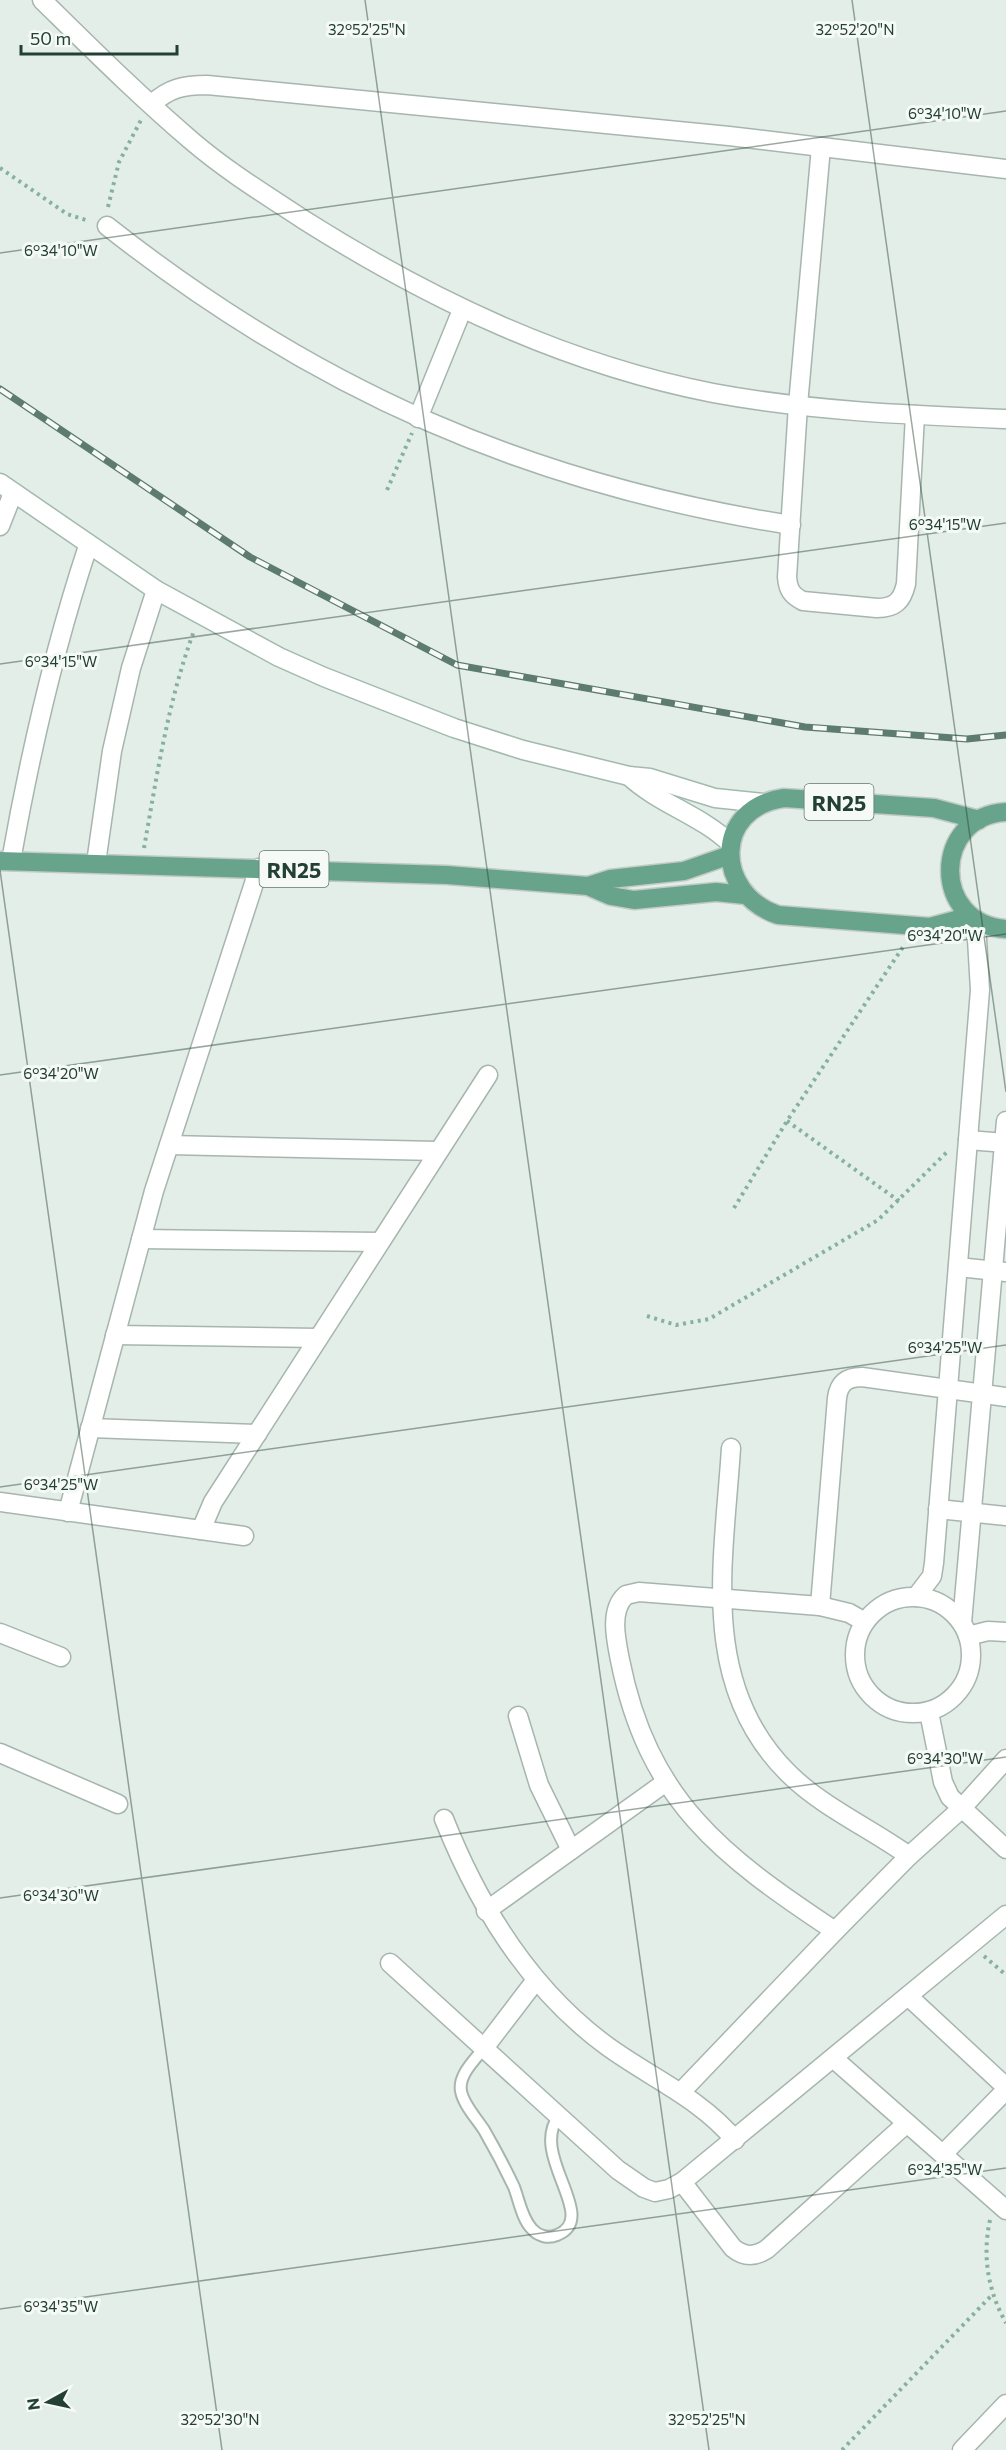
<svg xmlns="http://www.w3.org/2000/svg" width="1006" height="2450" font-family="Commissioner,sans-serif">
	<rect width="100%" height="100%" fill="#e4eee8"/>
	<g fill="none" stroke-linecap="round" stroke-linejoin="round">
		<defs>
			<path id="lane" d="M484,2048c-9,12 -26,27 -23,43 2,13 16,28 23,39 11,19 21,38 30,57 5,13 8,32 18,42 6,7 16,10 25,6 44,-17 -29,-80 2,-119"/>
			<g id="street">
				<path d="M42,0c49,48 98,97 151,142 34,29 73,53 111,78 127,80 261,144 409,173 96,18 196,22 293,26"/>
				<path d="M152,104c17,-16 32,-19 55,-19l522,51 277,33"/>
				<path d="M821,147l-23,258 -11,172c1,12 4,18 16,24l74,7c18,0 25,-7 29,-24l9,-169"/>
				<path d="M107,226c208,164 422,258 684,299"/>
				<polyline points="418,418 462,310"/>
				<polyline points="0,526 13,493"/>
				<path d="M11,861c19,-108 43,-212 77,-315"/>
				<polyline points="96,863 112,751 131,668 156,590"/>
				<polyline points="968,1140 1006,1143"/>
				<polyline points="169,1145 437,1151"/>
				<polyline points="141,1239 380,1242"/>
				<polyline points="958,1267 1006,1272"/>
				<polyline points="115,1335 318,1338"/>
				<polyline points="90,1428 257,1434"/>
				<path d="M731,1448c-7,113 -33,236 57,325 34,34 82,55 121,83"/>
				<polyline points="0,1502 244,1536"/>
				<polyline points="938,1509 1006,1516"/>
				<polyline points="68,1512 154,1191 259,868"/>
				<polyline points="201,1530 213,1502 488,1075"/>
				<circle cx="913" cy="1655" r="58"/>
				<polyline points="916,1597 932,1576 934,1563 980,990 977,939 972,917"/>
				<path d="M820,1606l17,-208c2,-15 10,-21 25,-21l144,20"/>
				<polyline points="962,1623 1006,1121"/>
				<polyline points="0,1633 61,1657"/>
				<polyline points="968,1636 988,1631 1006,1632"/>
				<polyline points="929,1712 943,1782 950,1797 1006,1849"/>
				<polyline points="518,1716 539,1785 571,1850"/>
				<polyline points="0,1753 118,1804"/>
				<path d="M444,1819c35,88 85,170 163,227 44,32 93,52 128,94"/>
				<polyline points="486,1911 666,1782"/>
				<path d="M835,1931c-113,-75 -187,-130 -215,-271 -4,-20 -11,-50 6,-65l13,-3 181,14 29,7 16,9"/>
				<polyline points="390,1963 618,2170 644,2188 655,2192 669,2189 682,2182 1006,1915"/>
				<polyline points="908,1996 1006,2087"/>
				<polyline points="484,2048 536,1980"/>
				<polyline points="833,2058 1006,2210"/>
				<polyline points="681,2092 835,1931 909,1856 961,1809 1006,1759"/>
				<polyline points="943,2154 1006,2090"/>
				<path d="M682,2182l51,66c11,9 22,9 34,1l140,-126"/>
				<polyline points="962,2450 1006,2404"/>
			</g>
			<g id="secondary">
				<polyline points="0,483 156,590 279,657 324,677 454,728 523,750 629,776 650,778 715,798 763,803"/>
				<path d="M629,776c30,28 72,39 102,68"/>
			</g>
			<g id="primary">
				<path d="M1006,812c-74,4 -75,112 0,117"/>
				<polyline points="0,861 447,875 588,886 611,896 634,900 716,892 745,895"/>
				<polyline points="588,886 610,879 684,871 730,855"/>
				<path d="M967,913l-11,7 -26,7 -152,-12c-64,-22 -65,-107 6,-117l150,10 45,12"/>
			</g>
		</defs>
		<use href="#lane" stroke="#a6b6ae" stroke-width="14"/>
		<use href="#street" stroke="#a6b6ae" stroke-width="21"/>
		<use href="#secondary" stroke="#a2baae" stroke-width="21"/>
		<use href="#primary" stroke="#c1cac6" stroke-width="21"/>
		<g stroke="#84b29d" stroke-width="4" stroke-dasharray="3 4.5" stroke-linecap="butt">
			<polyline points="0,168 67,214 89,221"/>
			<polyline points="108,207 119,162 141,120"/>
			<polyline points="387,490 412,433"/>
			<path d="M144,848c13,-73 24,-147 50,-217"/>
			<polyline points="787,1121 899,1201"/>
			<polyline points="734,1208 787,1121 905,944"/>
			<polyline points="647,1316 676,1325 709,1319 878,1220 949,1150"/>
			<polyline points="984,1956 1006,1975"/>
			<path d="M990,2220c-8,36 -2,71 16,103"/>
			<polyline points="842,2450 992,2295"/>
		</g>
		<use href="#lane" stroke="#fff" stroke-width="10"/>
		<use href="#street" stroke="#fff" stroke-width="18"/>
		<use href="#secondary" stroke="#fff" stroke-width="18"/>
		<use href="#primary" stroke="#68a48c" stroke-width="18"/>
		<defs>
			<polyline id="rail" points="0,389 250,557 457,665 805,727 967,739 1006,735"/>
		</defs>
		<use href="#rail" stroke="#5d7b6f" stroke-width="7"/>
		<use href="#rail" stroke="#f5faf7" stroke-width="4.5" stroke-dasharray="14" stroke-linecap="butt"/>
	</g>
	<path fill="none" stroke="#234034" stroke-width="1.5" stroke-opacity="0.45" d="M365,0l344,2450M852,0l154,1092M0,253l1006,-142M0,664l1006,-141M0,870l222,1580M0,1075l1006,-141M0,1487l1006,-142M0,1898l1006,-141M0,2309l1006,-141"/>
	<g text-anchor="middle" dominant-baseline="central" stroke-width="6" stroke-linejoin="round" paint-order="stroke">
		<g fill="#f5faf7" stroke="#62786e" stroke-width="1.5">
			<rect x="804.5" y="784" width="69" height="36" rx="4.5"/>
			<rect x="259.5" y="851" width="69" height="36" rx="4.5"/>
		</g>
		<g font-size="21" font-weight="bold" fill="#234034">
			<text x="839" y="802">RN25</text>
			<text x="294" y="869">RN25</text>
		</g>
	</g>
	<g font-size="15" text-anchor="middle" fill="#234034" stroke="#f5faf7" stroke-width="6" stroke-linejoin="round" paint-order="stroke">
		<text x="367" y="35">32°52'25"N</text>
		<text x="855" y="35">32°52'20"N</text>
		<text x="945" y="119">6°34'10"W</text>
		<text x="61" y="256">6°34'10"W</text>
		<text x="945" y="530">6°34'15"W</text>
		<text x="61" y="667">6°34'15"W</text>
		<text x="945" y="941">6°34'20"W</text>
		<text x="61" y="1079">6°34'20"W</text>
		<text x="945" y="1353">6°34'25"W</text>
		<text x="61" y="1490">6°34'25"W</text>
		<text x="945" y="1764">6°34'30"W</text>
		<text x="61" y="1901">6°34'30"W</text>
		<text x="945" y="2175">6°34'35"W</text>
		<text x="61" y="2312">6°34'35"W</text>
		<text x="220" y="2425">32°52'30"N</text>
		<text x="707" y="2425">32°52'25"N</text>
	</g>
	<g transform="translate(48 2402) rotate(262)" stroke="#f5faf7" stroke-width="4.5" paint-order="stroke">
	<path d="M0-4.5L10 22L0 15L-10 22Z" fill="#234034"/>
	<text y="-9" font-size="16" font-weight="bold" text-anchor="middle" fill="#234034">N</text>
	</g>
	<path d="M21 45v9h156v-9" fill="none" stroke="#234034" stroke-width="3"/>
	<text x="30" y="45" font-size="18" fill="#234034" stroke="#f5faf7" stroke-width="4.5" paint-order="stroke">50 m</text>
</svg>
